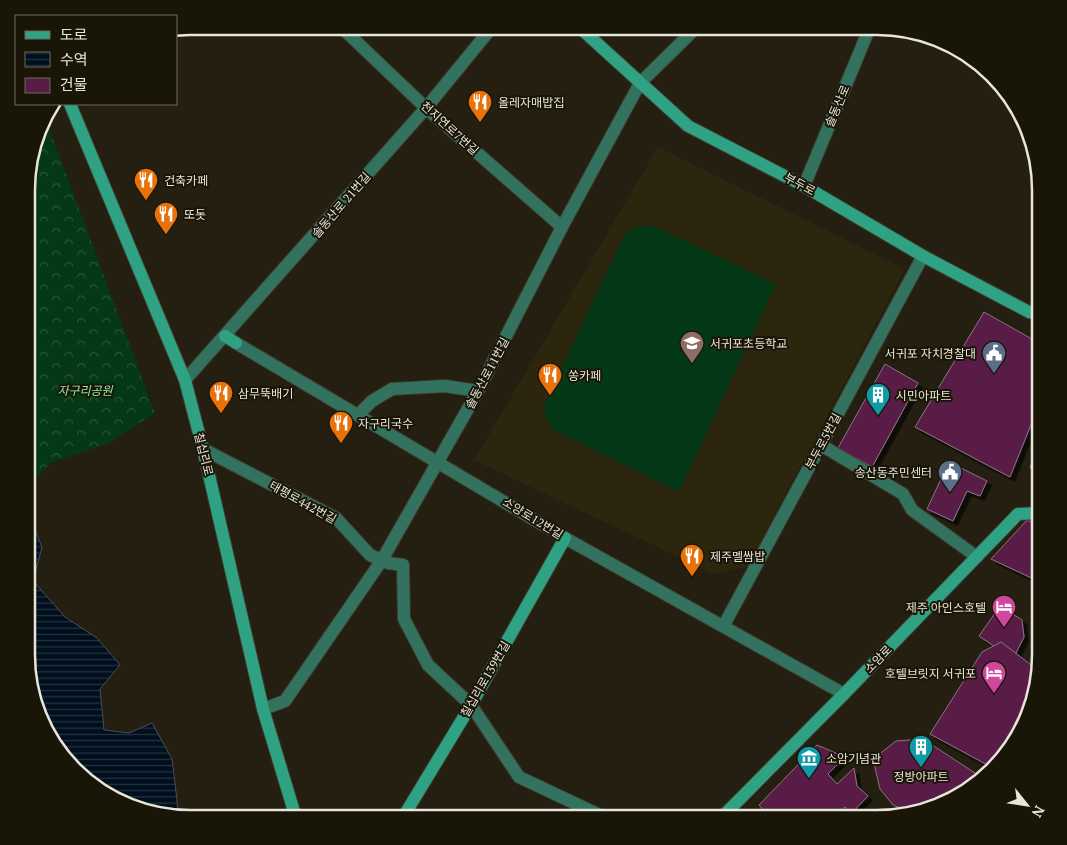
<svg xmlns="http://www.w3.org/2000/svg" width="1067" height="845" font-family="'PT Serif','Noto Sans KR',serif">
	<defs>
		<pattern id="forest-crowns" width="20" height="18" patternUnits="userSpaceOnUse" patternTransform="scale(1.25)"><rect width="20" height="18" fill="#053816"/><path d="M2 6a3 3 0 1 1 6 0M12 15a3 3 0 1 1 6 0" fill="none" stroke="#295537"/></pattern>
		<pattern id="water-rules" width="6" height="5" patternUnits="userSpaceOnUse" patternTransform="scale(1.25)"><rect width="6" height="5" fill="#000f1e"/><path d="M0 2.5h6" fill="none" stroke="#25323e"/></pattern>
		<filter id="shadow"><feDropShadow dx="4.5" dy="4.5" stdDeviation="0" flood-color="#0009"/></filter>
	</defs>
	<rect width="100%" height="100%" fill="#241f10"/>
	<polygon fill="#2c260f" points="658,147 905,269 747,567 714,574 474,460"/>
	<polygon fill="url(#forest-crowns)" points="45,117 155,413 109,443 51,463 27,488 28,168"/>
	<polygon fill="#053816" points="640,226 654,226 776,284 679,492 554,430 545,416 544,405 626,232"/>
	<polygon fill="url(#water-rules)" stroke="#464f57" points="27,511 42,547 33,581 65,617 97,638 120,665 100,689 104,730 129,733 152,723 172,759 177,800 178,818 128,806 82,778 43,727 27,666"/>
	<g fill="#581d47" stroke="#877580" filter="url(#shadow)">
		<polygon points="984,312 1039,343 1041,349 1041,400 1010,477 915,427"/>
		<polygon points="885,364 918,383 872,467 838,448"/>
		<polygon points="1039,440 1041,440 1041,472 1030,468"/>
		<polygon points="949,462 987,481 980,496 967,491 953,521 927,509"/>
		<polygon points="1027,520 1040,527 1040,582 991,559"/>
		<polygon points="1000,606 1022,620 1024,637 1013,659 979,636"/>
		<polygon points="1001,642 1039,671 1028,718 1000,763 993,768 930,734 982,652"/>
		<polygon points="923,739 981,777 940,806 909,812 893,805 880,789 873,759 896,741"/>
		<polygon points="817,745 845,757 828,774 837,784 854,768 857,786 868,796 850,815 845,807 832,819 771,819 759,805"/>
	</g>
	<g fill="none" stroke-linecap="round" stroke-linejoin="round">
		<defs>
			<g id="street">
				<polyline points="340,26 426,108 562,227"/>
				<polyline points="804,186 870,27"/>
				<polyline points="236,343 565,538 844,694"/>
				<polyline points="185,380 426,108 493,26"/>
				<polyline points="358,415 372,401 392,389 445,386 478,391"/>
				<polyline points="821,445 903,494 912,510 977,557"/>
				<polyline points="203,449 336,518 370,555 388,563 403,565 404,619 428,665 471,705 519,777 608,819"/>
				<polyline points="724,625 923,256"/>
				<polyline points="263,709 285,701 382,560 478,391 562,227 640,83 698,26"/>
				<polyline points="573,819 582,807"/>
			</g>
			<g id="secondary">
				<polyline points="578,26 688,126 804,186 923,256 991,292 1029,312 1041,314"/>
				<polyline points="70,104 185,380 203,449 263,709 296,818"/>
				<polyline points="225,336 236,343"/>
				<polyline points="402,819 471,705 565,538"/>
				<polyline points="720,819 844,694 1018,514 1040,513"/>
			</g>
		</defs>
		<use href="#street" stroke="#3f3b2c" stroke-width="14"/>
		<use href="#secondary" stroke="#3f3b2c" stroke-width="14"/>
		<use href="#street" stroke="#32725f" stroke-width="12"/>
		<use href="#secondary" stroke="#2fa284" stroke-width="12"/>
	</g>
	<defs>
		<symbol id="restaurant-pin" viewBox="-11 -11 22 30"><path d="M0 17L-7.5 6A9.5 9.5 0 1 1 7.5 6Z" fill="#e8710a" stroke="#1a1607"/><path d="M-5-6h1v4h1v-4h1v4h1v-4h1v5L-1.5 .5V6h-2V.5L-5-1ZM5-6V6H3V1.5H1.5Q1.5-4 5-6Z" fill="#fff"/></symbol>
		<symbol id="school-pin" viewBox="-11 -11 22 30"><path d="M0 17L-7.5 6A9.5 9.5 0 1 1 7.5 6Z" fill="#8d6e63" stroke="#1a1607"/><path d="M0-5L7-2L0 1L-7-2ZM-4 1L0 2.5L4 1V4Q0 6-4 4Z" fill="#fff"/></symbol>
		<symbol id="civic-pin" viewBox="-11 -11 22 30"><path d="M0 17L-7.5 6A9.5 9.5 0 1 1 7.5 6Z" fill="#5c6f8a" stroke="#1a1607"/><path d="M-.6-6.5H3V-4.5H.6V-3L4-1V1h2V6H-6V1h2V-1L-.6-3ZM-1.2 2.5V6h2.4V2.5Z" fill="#fff"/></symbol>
		<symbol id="building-pin" viewBox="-11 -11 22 30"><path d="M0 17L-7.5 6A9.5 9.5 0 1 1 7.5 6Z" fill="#0f9aa8" stroke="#1a1607"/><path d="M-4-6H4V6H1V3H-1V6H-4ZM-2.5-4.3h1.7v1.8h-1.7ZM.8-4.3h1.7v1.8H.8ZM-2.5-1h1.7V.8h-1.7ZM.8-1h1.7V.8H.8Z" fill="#fff"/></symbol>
		<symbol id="hotel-pin" viewBox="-11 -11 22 30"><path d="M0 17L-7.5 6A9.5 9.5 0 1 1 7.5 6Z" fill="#d1479c" stroke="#1a1607"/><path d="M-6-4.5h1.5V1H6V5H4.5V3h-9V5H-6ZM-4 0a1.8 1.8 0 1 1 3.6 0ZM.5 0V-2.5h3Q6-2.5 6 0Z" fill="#fff"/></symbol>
		<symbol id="museum-pin" viewBox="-11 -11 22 30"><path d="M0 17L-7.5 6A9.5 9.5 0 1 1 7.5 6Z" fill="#0f9aa8" stroke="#1a1607"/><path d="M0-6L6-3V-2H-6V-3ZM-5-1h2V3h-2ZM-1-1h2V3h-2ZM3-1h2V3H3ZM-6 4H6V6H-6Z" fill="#fff"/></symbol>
	</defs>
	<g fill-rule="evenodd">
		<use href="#restaurant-pin" x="466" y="88" width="28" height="38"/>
		<use href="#restaurant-pin" x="132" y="166" width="28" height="38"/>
		<use href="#restaurant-pin" x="152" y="200" width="28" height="38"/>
		<use href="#school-pin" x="678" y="329" width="28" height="38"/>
		<use href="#civic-pin" x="980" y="339" width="28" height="38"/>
		<use href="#restaurant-pin" x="536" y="361" width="28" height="38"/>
		<use href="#restaurant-pin" x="207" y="379" width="28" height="38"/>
		<use href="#building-pin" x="864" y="381" width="28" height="38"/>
		<use href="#restaurant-pin" x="327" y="409" width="28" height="38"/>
		<use href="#civic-pin" x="936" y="458" width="28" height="38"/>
		<use href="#restaurant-pin" x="678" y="542" width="28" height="38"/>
		<use href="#hotel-pin" x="990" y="593" width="28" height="38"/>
		<use href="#hotel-pin" x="980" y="659" width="28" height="38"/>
		<use href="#building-pin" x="907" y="733" width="28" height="38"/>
		<use href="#museum-pin" x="795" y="744" width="28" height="38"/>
	</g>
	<g text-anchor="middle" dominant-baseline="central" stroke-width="4" stroke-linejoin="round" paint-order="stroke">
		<g font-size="12" fill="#e8e5db" stroke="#1a1607" text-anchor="start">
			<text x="498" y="102">올레자매밥집</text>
			<text x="164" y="180">건축카페</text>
			<text x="184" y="214">또돗</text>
			<text x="710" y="343">서귀포초등학교</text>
			<text x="976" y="353" text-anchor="end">서귀포 자치경찰대</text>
			<text x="568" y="375">쏭카페</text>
			<text x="238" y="393">삼무뚝배기</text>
			<text x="896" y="395">시민아파트</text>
			<text x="358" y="423">자구리국수</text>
			<text x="932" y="472" text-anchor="end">송산동주민센터</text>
			<text x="710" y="556">제주멜쌈밥</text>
			<text x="986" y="607" text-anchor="end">제주 아인스호텔</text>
			<text x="976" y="673" text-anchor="end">호텔브릿지 서귀포</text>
			<text x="826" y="758">소암기념관</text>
			<text x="921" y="776" text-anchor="middle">정방아파트</text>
		</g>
		<g font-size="12" fill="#e8e5db" stroke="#1a1607">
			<text transform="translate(837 106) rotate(-67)">솔동산로</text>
			<text transform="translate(450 128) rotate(42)">천지연로7번길</text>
			<text transform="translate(800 184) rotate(29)">부두로</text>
			<text transform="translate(341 205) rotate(-49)">솔동산로 21번길</text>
			<text transform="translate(487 373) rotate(-62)">솔동산로11번길</text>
			<text transform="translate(823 441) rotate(-62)">부두로5번길</text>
			<text transform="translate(204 454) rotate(76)">칠십리로</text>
			<text transform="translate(303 502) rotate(29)">태평로442번길</text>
			<text transform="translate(533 518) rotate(31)">소양로12번길</text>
			<text transform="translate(878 659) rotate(-46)">소암로</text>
			<text transform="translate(485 679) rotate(-60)">칠십리로139번길</text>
		</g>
		<g font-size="12" font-style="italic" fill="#8de8a0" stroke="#1a1607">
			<text x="85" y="390">자구리공원</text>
		</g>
	</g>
	<path d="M0 0H1067V845H0ZM190 35H877A155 155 0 0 1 1032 190V655A155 155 0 0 1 877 810H190A155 155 0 0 1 35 655V190A155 155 0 0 1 190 35Z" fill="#1a1607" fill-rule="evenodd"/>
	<path fill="none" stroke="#e8e5db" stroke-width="2.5" d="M190 35H877A155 155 0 0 1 1032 190V655A155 155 0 0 1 877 810H190A155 155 0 0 1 35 655V190A155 155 0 0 1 190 35Z"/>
	<rect x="15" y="15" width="162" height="90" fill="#1a1607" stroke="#6c695c"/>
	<rect x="25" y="31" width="25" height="8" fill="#2fa284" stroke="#6c695c"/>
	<text x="60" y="40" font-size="15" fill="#e8e5db">도로</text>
	<rect x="25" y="52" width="25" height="15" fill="url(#water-rules)" stroke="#6c695c"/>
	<text x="60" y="65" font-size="15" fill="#e8e5db">수역</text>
	<rect x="25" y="78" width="25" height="15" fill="#581d47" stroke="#6c695c"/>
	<text x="60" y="90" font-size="15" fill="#e8e5db">건물</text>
	<g transform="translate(1027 805) rotate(120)" stroke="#1a1607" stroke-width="4" paint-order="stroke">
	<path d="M0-4L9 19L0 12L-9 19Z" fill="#e8e5db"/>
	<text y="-8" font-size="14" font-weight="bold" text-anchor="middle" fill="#e8e5db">N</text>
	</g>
</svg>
